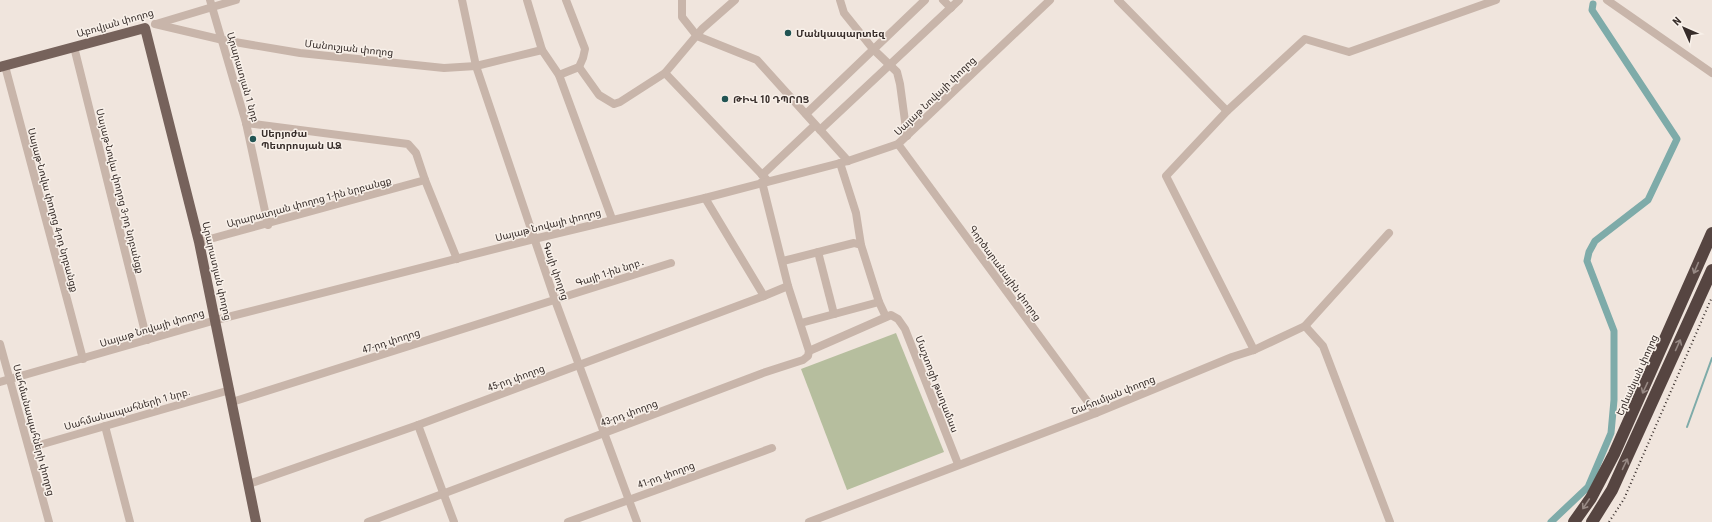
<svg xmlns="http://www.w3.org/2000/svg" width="1712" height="522" font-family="'Roboto Condensed','Noto Sans Armenian',sans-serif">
	<rect width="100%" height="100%" fill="#f0e5dd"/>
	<polygon fill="#b6be9e" points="896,333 944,452 847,490 801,369"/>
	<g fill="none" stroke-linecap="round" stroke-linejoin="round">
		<polyline stroke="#7eaba9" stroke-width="2" points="1687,427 1712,358"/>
		<polyline stroke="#7eaba9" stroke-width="7" points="1551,522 1588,487 1611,433 1614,400 1614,331 1587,261 1589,252 1595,241 1648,200 1677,139 1592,10 1593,4"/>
		<g stroke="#c8b5aa" stroke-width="8">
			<polyline points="210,0 246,123 268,225"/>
			<polyline points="462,0 476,66 555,300 637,522"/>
			<polyline points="527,0 542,50 559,75 612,219"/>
			<polyline points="682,0 682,17 697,36 757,60 848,161"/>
			<polyline points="735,0 702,29 665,73 768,181"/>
			<polyline points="840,0 844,13 873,49 897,72 900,84 907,136"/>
			<polyline points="943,0 951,8"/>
			<polyline points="1118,0 1227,111"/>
			<polyline points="1607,0 1712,73"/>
			<polyline points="155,24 223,40 300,53 444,68 476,66 542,50"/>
			<polyline points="156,24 236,0"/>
			<polyline points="74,47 147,340"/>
			<polyline points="5,66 83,359"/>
			<polyline points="579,67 599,95 614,104 620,102 665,73"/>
			<polyline points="559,75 579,67 583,58 585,49 566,0"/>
			<polyline points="806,114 925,0"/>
			<polyline points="246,123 408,144 416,153 425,180 457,259"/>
			<polyline points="820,130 959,0"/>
			<polyline points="898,144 1096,413"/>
			<polyline points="840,163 856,213 861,245"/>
			<polyline points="762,175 815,125"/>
			<polyline points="762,182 788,286 809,351"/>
			<polyline points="705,198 764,296"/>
			<polyline points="199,242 425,180"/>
			<polyline points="818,252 834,314"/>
			<polyline points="783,261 854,243 861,245 879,302 886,317"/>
			<polyline points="801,323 879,302"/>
			<polyline points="1305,326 1323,346 1390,522"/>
			<polyline points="0,344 49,522"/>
			<polyline points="1254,350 1166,176 1227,111 1305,39 1349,52 1496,0"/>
			<polyline points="0,382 216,320 534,239 705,198 848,161 898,144 1050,0"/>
			<polyline points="232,402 671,263"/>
			<polyline points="418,425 454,522"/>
			<polyline points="105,426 130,522"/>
			<polyline points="29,448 230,390"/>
			<polyline points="249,484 418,425 764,296 788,286"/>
			<polyline points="368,522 763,373 803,360 808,356 809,351 891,315 898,319 905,329 958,464"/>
			<polyline points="568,522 772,448"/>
			<polyline points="809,522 1096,413 1232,357 1254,350 1305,326 1389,233"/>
		</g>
		<polyline stroke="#76625b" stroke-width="10" points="0,67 145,28 199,242 256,522"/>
		<g stroke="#564541" stroke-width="12">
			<polyline points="1574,522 1591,498 1614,454 1712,233"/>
			<polyline points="1592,522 1612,490 1712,270"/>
		</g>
		<polyline stroke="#362c29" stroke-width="2" stroke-dasharray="1 3" stroke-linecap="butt" points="1609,522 1624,499 1712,297"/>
	</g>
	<defs><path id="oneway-shaft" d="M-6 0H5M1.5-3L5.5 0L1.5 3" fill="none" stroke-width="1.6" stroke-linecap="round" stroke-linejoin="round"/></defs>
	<g stroke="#978984">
		<use href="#oneway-shaft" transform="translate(1696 268) rotate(113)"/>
		<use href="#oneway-shaft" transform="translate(1678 345) rotate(-66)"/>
		<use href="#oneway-shaft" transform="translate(1645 388) rotate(115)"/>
		<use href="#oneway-shaft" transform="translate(1625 464) rotate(-65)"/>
		<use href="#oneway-shaft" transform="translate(1586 504) rotate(124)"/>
	</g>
	<g fill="#215453" stroke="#f8f0e9" stroke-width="1.5">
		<circle cx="788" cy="33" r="4"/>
		<circle cx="725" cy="99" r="4"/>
		<circle cx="253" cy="139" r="4"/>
	</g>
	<g text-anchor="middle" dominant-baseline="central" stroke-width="3" stroke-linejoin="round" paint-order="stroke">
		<g font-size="10" fill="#362c29" stroke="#f8f0e9">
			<text transform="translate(115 23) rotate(-16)">Աբովյան փողոց</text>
			<text transform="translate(349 48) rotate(6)">Մանուշյան փողոց</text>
			<text transform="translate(243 77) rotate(74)">Արարատյան 1 նրբ</text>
			<text transform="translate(935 96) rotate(-44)">Սայաթ Նովայի փողոց</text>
			<text transform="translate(120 191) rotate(76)">Սայաթ-Նովա փողոց 3-րդ նրբանցք</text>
			<text transform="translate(309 202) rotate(-15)">Արարատյան փողոց 1-ին նրբանցք</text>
			<text transform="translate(53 210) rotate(75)">Սայաթ-Նովա փողոց 4-րդ նրբանցք</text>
			<text transform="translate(548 225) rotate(-14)">Սայաթ Նովայի փողոց</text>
			<text transform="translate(217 271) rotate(77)">Արարատյան փողոց</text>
			<text transform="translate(556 271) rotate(71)">Գայի փողոց</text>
			<text transform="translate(610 272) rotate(-18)">Գայի 1-ին նրբ․</text>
			<text transform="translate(1005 273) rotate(54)">Գործարանային փողոց</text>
			<text transform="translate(152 328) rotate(-17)">Սայաթ Նովայի փողոց</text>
			<text transform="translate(391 341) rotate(-18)">47-րդ փողոց</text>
			<text transform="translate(1637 375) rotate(-66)">Երևանյան փողոց</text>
			<text transform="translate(516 378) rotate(-20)">45-րդ փողոց</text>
			<text transform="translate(937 384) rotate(69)">Մաշտոցի թաղամաս</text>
			<text transform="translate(1113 395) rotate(-22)">Շահումյան փողոց</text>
			<text transform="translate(127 409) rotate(-16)">Սահմանապահների 1 նրբ.</text>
			<text transform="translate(629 413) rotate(-20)">43-րդ փողոց</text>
			<text transform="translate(34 430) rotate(75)">Սահմանապահների փողոց</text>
			<text transform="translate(666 475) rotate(-20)">41-րդ փողոց</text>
		</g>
		<g font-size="10" font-weight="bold" fill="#362c29" stroke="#f8f0e9" text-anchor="start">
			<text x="796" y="33">Մանկապարտեզ</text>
			<text x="733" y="99">ԹԻՎ 10 ԴՊՐՈՑ</text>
			<text x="261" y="133">Սերյոժա<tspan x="261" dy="12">Պետրոսյան ԱՁ</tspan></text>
		</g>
	</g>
	<g transform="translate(1684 28) rotate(315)" stroke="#f8f0e9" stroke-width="3" paint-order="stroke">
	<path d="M0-3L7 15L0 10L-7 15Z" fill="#362c29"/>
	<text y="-6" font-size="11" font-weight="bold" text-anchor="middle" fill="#362c29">N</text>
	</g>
</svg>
